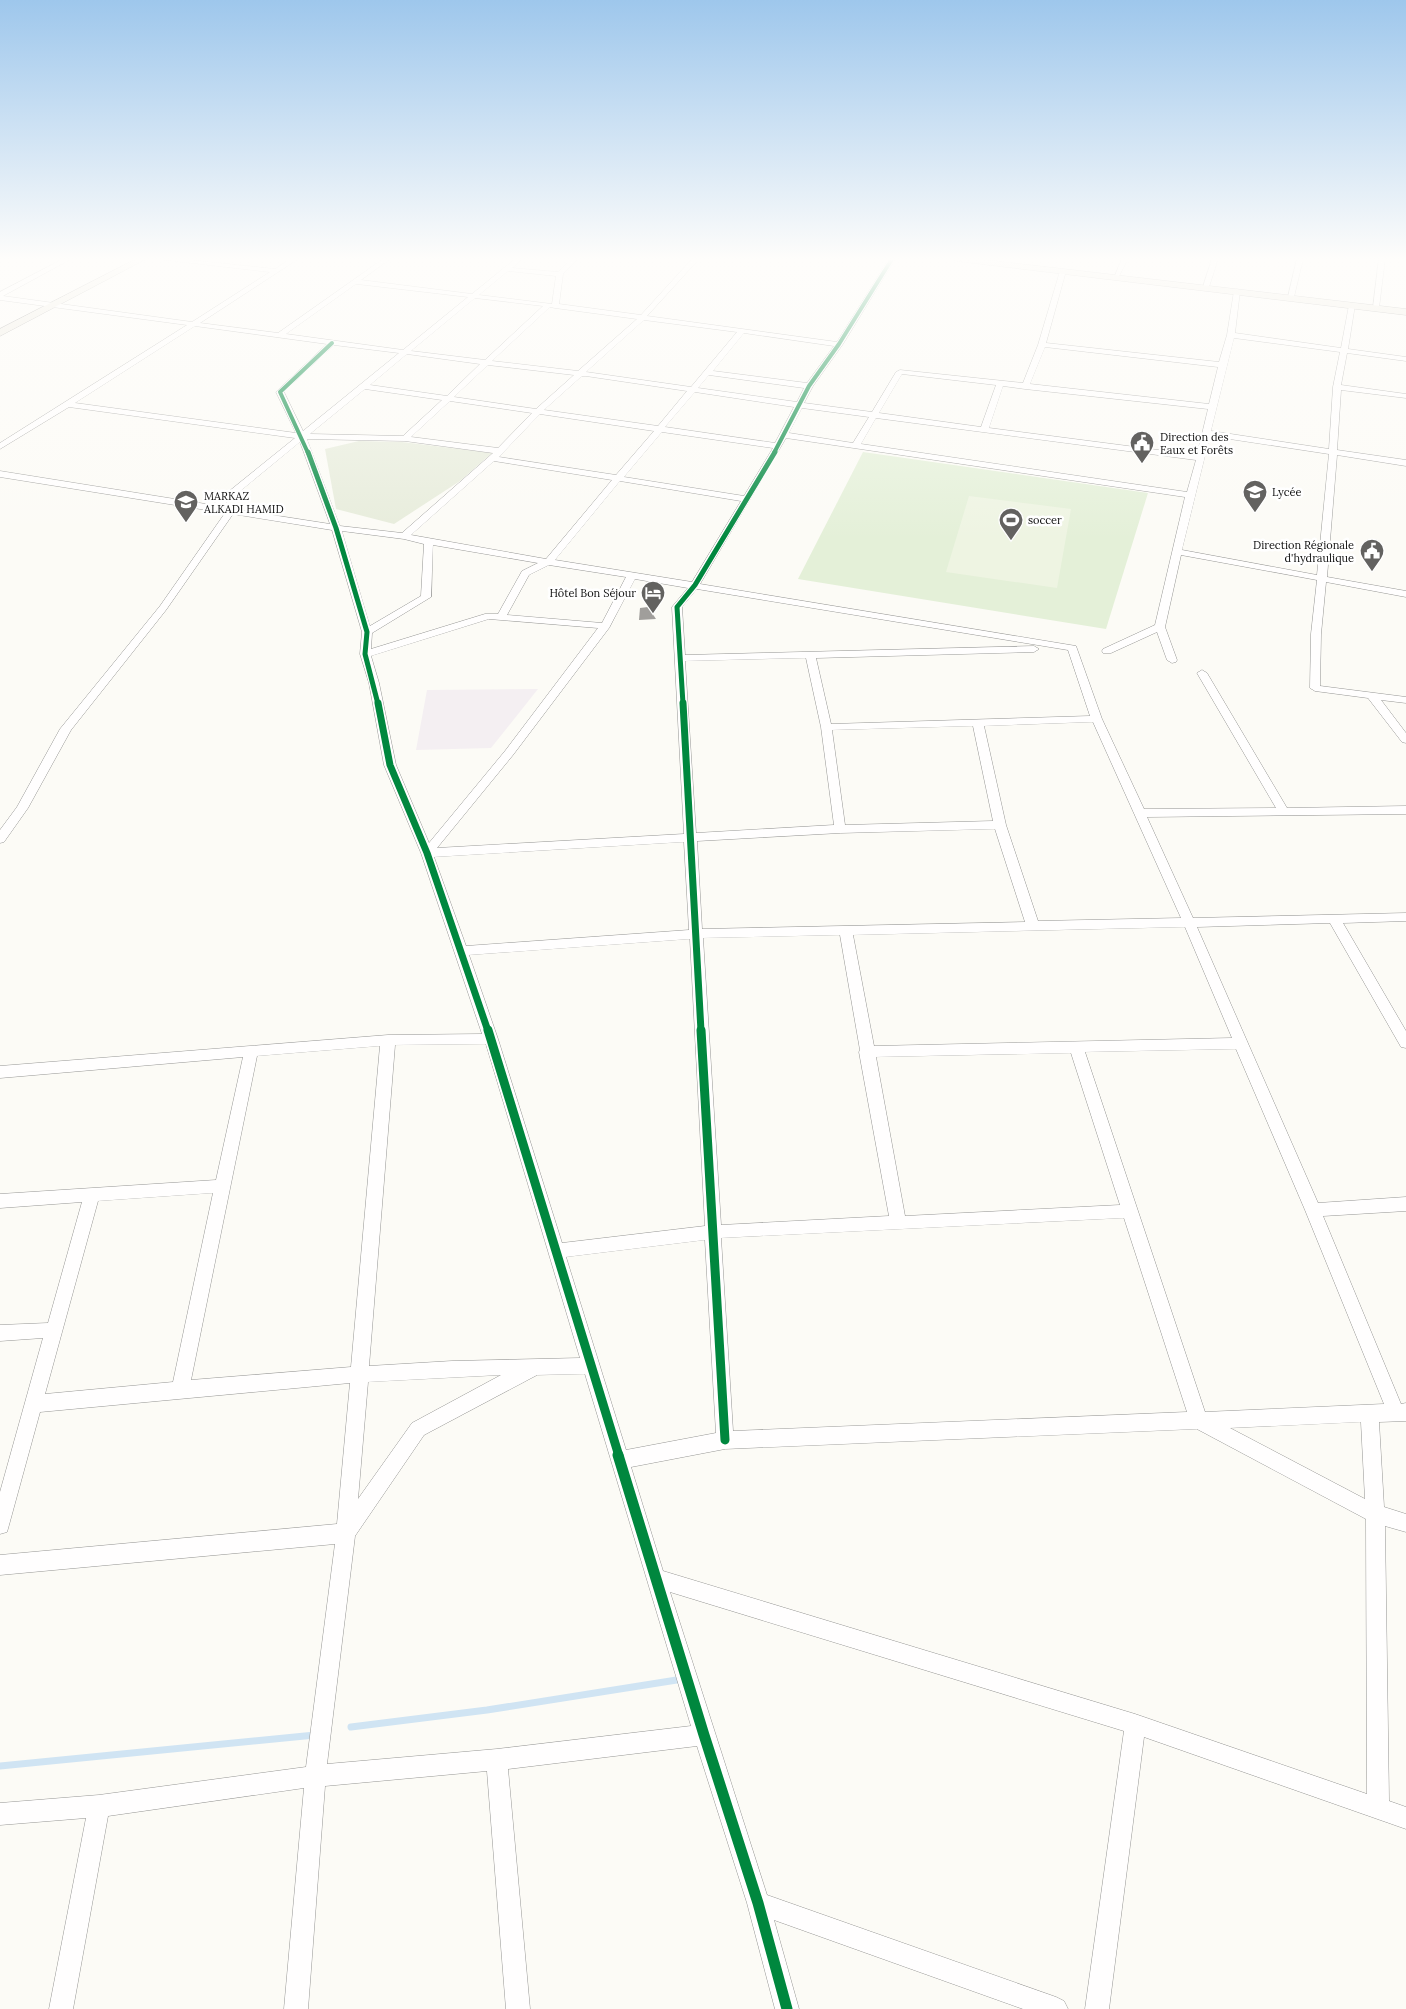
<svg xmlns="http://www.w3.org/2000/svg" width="1406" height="2009" font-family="Lora,serif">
	<rect width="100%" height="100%" fill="#fcfbf6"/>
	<polygon fill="#f4eff2" points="538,689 491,748 416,750 427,690"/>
	<polygon fill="#e4f0d8" points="863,452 1148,493 1106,629 798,579"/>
	<polygon fill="#e7ecdb" points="359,441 402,442 492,453 460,481 394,524 336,509 325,449"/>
	<polygon fill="#eef4e2" points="969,496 1071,509 1057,588 946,572"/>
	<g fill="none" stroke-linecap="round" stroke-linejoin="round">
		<g stroke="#d0e4f3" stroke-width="7">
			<polyline points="351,1727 487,1710 683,1679"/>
			<polyline points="0,1766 315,1735"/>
		</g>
	</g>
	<polygon fill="#a09e9b" points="648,607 656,619 639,620 640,608"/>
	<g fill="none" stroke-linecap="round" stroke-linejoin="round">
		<defs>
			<g id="minor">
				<path d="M63,259h8l-68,37 189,26 78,-50 -113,-13h23l95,10 15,-10h8l-98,64 78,10 105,-74h7l-29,21 111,14 43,-35h7l-10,9 46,4 13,-13h7l-15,15 -4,30 82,11 51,-56h7l-52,57 190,26 52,-83h6l-52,85 -30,42 -9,17 68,9 24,-40 4,-2 123,13 15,-38 22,-74 3,-2 3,2 -20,72 173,19 8,-27 7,-44 3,-2 3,2 -5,42 106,15 8,-43 3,-2 3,2 -7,44 58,8v4l-59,-8 -6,32 65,9v4l-65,-8 -4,60 69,10v6l-69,-11 -10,122 79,14v6l-80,-15 -5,52 -1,52 86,11v6l-25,-3 25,33v10l-4,-1 -34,-44 -53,-7 -5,-3 1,-54 6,-54 -136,-25 -16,72 12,33 -1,2 -4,1 -5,-3 -10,-28 -46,21h-8l-1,-2 1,-2 52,-24 30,-128 -399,-59 -86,146 376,62 26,73 42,90 132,-1 -79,-135 5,-3 5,3 80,135 119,-2v8l-259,3 46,101 213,-5v8l-63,2 63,108v17l-5,-1 -71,-124 -133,4 121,276 88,-6v14l-83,5 78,188 5,-1v18l-27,1 5,85 22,7v18l-21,-6 4,275 17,6v22l-262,-92 -35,272h-24l39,-278 -454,-139 97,303 289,102 8,4 4,8h-45l-249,-89 25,89h-24l-28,-106 -50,-157 -189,23 22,240h-24l-19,-238 -162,15 -17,223h-24l20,-221 -196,28 -35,193h-24l37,-191 -86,7v-22l99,-8 207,-28 29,-223 -335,31v-20l337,-31 13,-141 -310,29 -31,113 -2,7 -7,2v-42l43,-154 -43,3v-16l48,-2 34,-121 -82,6v-14l216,-14 27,-123 -243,21v-12l388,-31 94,-1 -61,-181 -37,-88 -15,-82 -9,-29 2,-22 -30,-102 -99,-16 -67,96 -95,120 -43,78 -24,34 -4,1v-13l17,-23 43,-78 100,-123 65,-93 -225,-36v-6l212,34 83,-67 -226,-31 -69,42v-6l187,-118 -187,-25v-8zM508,271l48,5 -4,28 -73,-9zM356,284h1l111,13 -65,53 -117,-16zM475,298l68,8 -58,54 -74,-9zM550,307l5,1 82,11 -59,52 -86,-10zM644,320l93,12 -46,55 -105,-15zM195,326l132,18 -51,48 20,41 -221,-30zM744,333l90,13 -27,37 -94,-12zM1234,338l106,14 -7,35 -4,62 -118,-18zM334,345l65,8 -96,78 -19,-39zM1045,347l173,20 -9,37 -179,-20zM407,354l73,10 -33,32 -77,-11zM488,365l86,10 -38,34 -82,-12zM902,374l94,11 -15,42 -102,-14zM709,375l95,13 -7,14 -99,-14zM582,376h4l101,15 -29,35 -114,-16zM1003,386l22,3 183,20 -11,46 -208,-27zM365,389l77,11 -39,36 -93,-2zM695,392l99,15 -19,36 -110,-16zM450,401l82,12 -34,35 -87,-11zM802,408l67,9 -16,26 -64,-10zM540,414l114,17 -38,44 -117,-18zM876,418l320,42 -9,32 -326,-48zM662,432l111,16 -29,48 -120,-19zM1210,436l119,18 -12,121 -135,-25zM307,439l98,2 88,12 -91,80 -62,-7zM300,442l30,82 -109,-17zM494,461l118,19 -66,79 -135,-24zM620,481l121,20 -49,81 -137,-22zM342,531l62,8 20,5 -3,52 -51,30zM433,545l105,18 -16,8 -24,43h-13l-114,35 1,-16 59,-36zM549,565l77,12 -24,46 -95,-8 22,-40zM635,579l53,9 -16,19 12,227 -247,14 76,-93 96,-127zM697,589l371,61 22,66 -259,8 -15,-66 218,-6 5,-3 -5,-3 -349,9 -3,-48zM489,619l109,9 -93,123 -76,92 -33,-78 -17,-82 -8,-27zM806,658l15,69 13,98 -138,8 -11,-172zM1093,722l88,196 -143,3 -32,-96 -22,-99zM973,726l20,95 -148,4 -13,-95zM995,829l30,93 -323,7 -5,-88 143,-8zM684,842l5,88 -223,16 -32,-89zM1185,927l47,111 -358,8 -21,-111zM840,935l20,115 -1,2 30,164 -168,9 -18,-287zM690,939l15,287 -143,17 -64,-204 -29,-84zM486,1044l94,314 -128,3 -83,5 26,-321zM380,1046l-29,321 -160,13 66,-324zM1236,1049l69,161 79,194 -179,8 -120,-360zM1071,1053l49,152 -215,11 -29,-159zM213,1193l-40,189 -128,12 53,-193zM1124,1218l63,194 -454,19 -12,-193zM705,1240l11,193 -90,17 -60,-193zM585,1374l106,352 -194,23 -170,15 28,-228 69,-101 113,-60zM501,1375l-89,48 -54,76 10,-117zM1361,1422l4,77 -135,-71zM1197,1429l169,90 1,275 -232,-80 -472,-143 -32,-104 94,-18z"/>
				<polygon points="1122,259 1128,259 1118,278 1114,278"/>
				<polygon points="1212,259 1218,259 1209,287 1206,289 1203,287"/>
				<polygon points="1297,259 1303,259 1294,297 1291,299 1288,297"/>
				<polygon points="1379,259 1385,259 1379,308 1376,310 1373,308"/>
			</g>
			<g id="major">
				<polygon points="136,259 146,259 0,336 0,329"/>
				<polygon points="952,259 978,259 1406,309 1406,315 956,261"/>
			</g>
		</defs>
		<use href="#minor" stroke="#969694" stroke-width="1"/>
		<use href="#major" stroke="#848381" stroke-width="1"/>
		<use href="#minor" fill="#fffefe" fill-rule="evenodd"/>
		<use href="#major" fill="#ebe8dc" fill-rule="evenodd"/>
		<defs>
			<g id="cycleway-far4">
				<polyline points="308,453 280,392 332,343"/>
				<polyline points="774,453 809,386 839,344 892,259"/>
			</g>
			<g id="cycleway-far3">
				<polyline points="308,452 336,528 367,632 365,654 378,704"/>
				<polyline points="683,704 677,607 695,585 775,452"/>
			</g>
			<g id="cycleway-far2">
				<polyline points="378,703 390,765 427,853 488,1031"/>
				<polyline points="683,703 701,1031"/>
			</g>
			<g id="cycleway-far1">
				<polyline points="488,1030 619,1456"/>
				<polyline points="701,1030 725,1440"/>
			</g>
			<polyline id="cycleway" points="618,1455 704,1735 758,1903 787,2009"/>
		</defs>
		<use href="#cycleway-far4" stroke="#fff" stroke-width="5.5"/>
		<use href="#cycleway-far3" stroke="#fff" stroke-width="7"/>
		<use href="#cycleway-far2" stroke="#fff" stroke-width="9"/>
		<use href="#cycleway-far1" stroke="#fff" stroke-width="12"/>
		<use href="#cycleway" stroke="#fff" stroke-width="14"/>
		<use href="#cycleway-far4" stroke="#00873e" stroke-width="4"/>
		<use href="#cycleway-far3" stroke="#00873e" stroke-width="5"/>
		<use href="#cycleway-far2" stroke="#00873e" stroke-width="7"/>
		<use href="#cycleway-far1" stroke="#00873e" stroke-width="9"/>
		<use href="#cycleway" stroke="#00873e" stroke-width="11"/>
	</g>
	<linearGradient id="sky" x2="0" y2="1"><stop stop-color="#9ec7ec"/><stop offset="0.48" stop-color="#fefdfb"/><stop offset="1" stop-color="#fefdfb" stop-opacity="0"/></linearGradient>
	<rect width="1406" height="540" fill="url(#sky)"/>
	<defs>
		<symbol id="civic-pin" viewBox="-11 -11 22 30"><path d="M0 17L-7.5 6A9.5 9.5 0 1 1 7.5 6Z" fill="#636260" stroke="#fff"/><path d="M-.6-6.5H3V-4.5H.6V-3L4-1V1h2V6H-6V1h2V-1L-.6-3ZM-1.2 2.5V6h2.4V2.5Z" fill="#fff"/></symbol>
		<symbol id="school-pin" viewBox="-11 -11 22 30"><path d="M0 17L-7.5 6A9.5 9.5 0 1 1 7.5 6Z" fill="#636260" stroke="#fff"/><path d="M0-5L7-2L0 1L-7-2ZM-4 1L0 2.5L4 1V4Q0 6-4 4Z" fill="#fff"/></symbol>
		<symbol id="stadium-pin" viewBox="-11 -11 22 30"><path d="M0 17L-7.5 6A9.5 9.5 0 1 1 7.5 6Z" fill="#636260" stroke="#fff"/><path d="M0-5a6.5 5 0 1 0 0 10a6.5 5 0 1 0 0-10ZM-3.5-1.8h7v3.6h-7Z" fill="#fff"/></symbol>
		<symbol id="hotel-pin" viewBox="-11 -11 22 30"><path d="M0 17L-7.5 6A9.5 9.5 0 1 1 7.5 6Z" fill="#636260" stroke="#fff"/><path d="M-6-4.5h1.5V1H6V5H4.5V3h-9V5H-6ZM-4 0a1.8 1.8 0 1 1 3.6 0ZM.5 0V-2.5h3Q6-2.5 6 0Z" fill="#fff"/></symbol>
	</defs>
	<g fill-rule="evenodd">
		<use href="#civic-pin" x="1128" y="429" width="28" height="38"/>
		<use href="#school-pin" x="1241" y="478" width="28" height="38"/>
		<use href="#school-pin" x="172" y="488" width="28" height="38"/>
		<use href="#stadium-pin" x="997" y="506" width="28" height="38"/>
		<use href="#civic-pin" x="1358" y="537" width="28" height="38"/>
		<use href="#hotel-pin" x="639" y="579" width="28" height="38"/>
	</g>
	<g text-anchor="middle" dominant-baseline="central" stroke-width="5" stroke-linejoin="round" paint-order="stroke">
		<g font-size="11" fill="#101010" stroke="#fff" text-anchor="start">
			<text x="1160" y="437">Direction des<tspan x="1160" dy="13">Eaux et Forêts</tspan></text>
			<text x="1272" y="492">Lycée</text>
			<text x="204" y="496">MARKAZ<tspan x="204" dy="13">ALKADI HAMID</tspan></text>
			<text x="1028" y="520">soccer</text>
			<text x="1354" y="545" text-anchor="end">Direction Régionale<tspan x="1354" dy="13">d'hydraulique</tspan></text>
			<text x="636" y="593" text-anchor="end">Hôtel Bon Séjour</text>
		</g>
	</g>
</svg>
